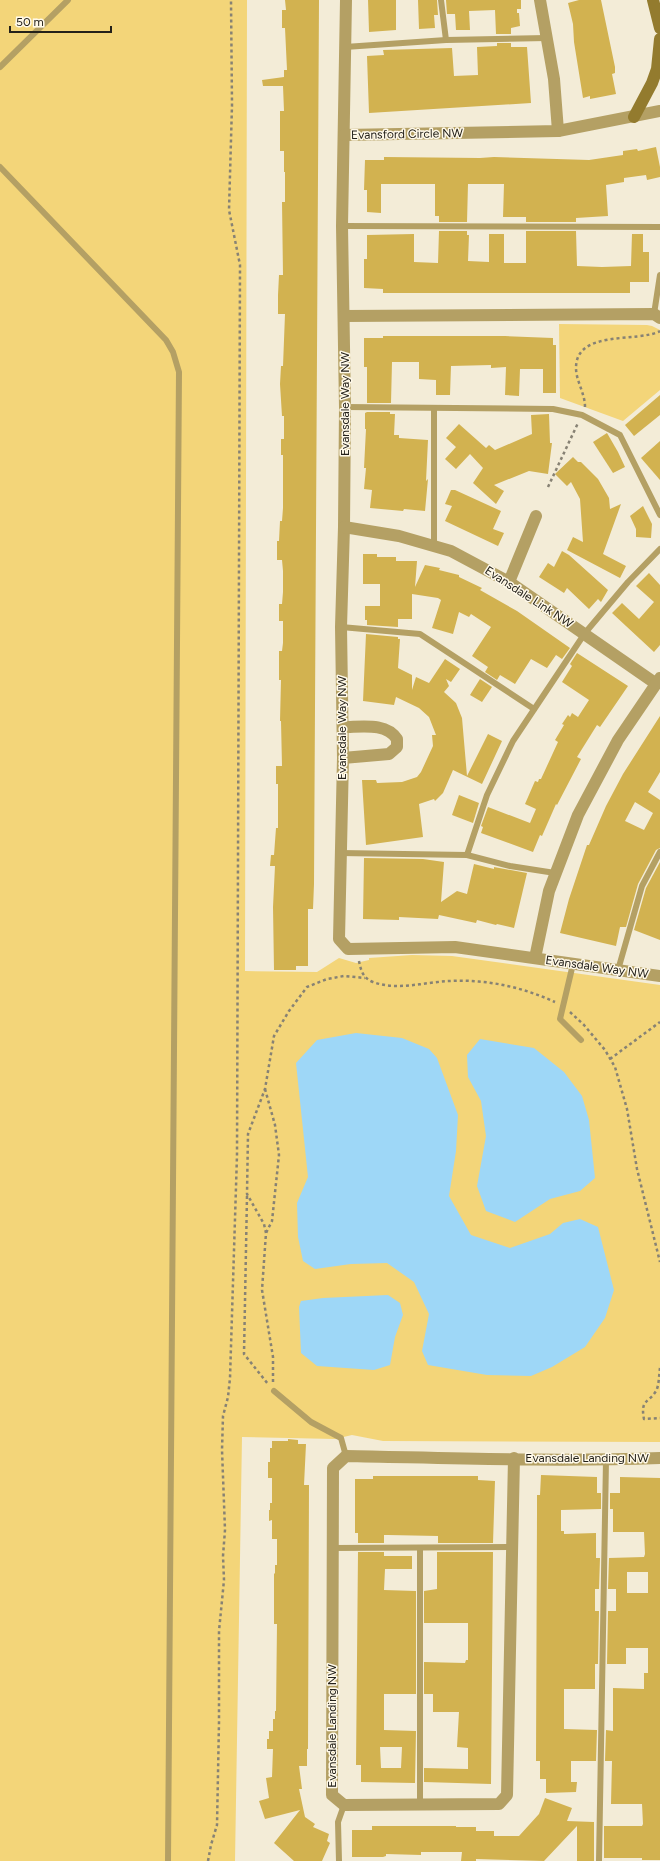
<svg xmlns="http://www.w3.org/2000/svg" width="660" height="1861" font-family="Figtree,sans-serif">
	<rect width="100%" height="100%" fill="#f3ecd7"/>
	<g fill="#f3d579">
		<polygon points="0,0 247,0 245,971 317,972 339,958 356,963 369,960 369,958 412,955 452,956 660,985 660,1442 383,1441 352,1435 335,1439 242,1437 235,1861 0,1861"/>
		<polygon points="559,324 647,325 652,326 660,330 660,390 623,421 560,398"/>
	</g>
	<g fill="#9ed7f7">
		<polygon points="356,1033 402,1038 429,1049 437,1058 458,1115 456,1151 449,1196 471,1235 510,1248 550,1234 563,1223 580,1219 598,1227 614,1290 605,1318 585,1347 552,1367 531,1376 487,1375 428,1365 422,1351 429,1314 414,1282 387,1263 351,1264 315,1269 303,1261 298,1237 297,1203 308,1177 296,1063 317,1040"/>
		<polygon points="480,1039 534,1048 564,1072 582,1096 589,1120 595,1178 580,1191 550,1199 515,1222 486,1211 477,1186 486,1136 481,1101 468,1077 467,1055"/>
		<polygon points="388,1295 400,1303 403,1315 395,1337 390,1365 374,1370 317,1366 301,1353 299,1307 301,1301 323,1298"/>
	</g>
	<g fill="#d2b250" fill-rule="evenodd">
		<polygon points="285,0 319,0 314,884 313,909 308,909 308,966 296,966 296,970 274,970 273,907 275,866 270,866 271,855 274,855 276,828 278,828 278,784 276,784 276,766 282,766 281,721 280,721 281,680 279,680 279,651 282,651 283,643 283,621 279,621 279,604 282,604 283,592 283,571 282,560 277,560 277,541 279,541 280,521 282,521 283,508 283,455 281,455 281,439 284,439 284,416 282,416 280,384 281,366 283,366 285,314 278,314 278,295 279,275 283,275 282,202 285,202 285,172 284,172 284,151 280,151 280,111 284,111 283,86 263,86 262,80 284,77 284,70 287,70 285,28 282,28 282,10 286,10"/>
		<polygon points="368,0 396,0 396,30 369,32"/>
		<polygon points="418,0 437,0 438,15 434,15 435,28 419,29"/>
		<polygon points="446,0 521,0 521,9 517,9 517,13 519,13 520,26 511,28 511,34 496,34 495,10 469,11 470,30 456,30 455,14 447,14"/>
		<polygon points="579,0 601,0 615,67 615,73 612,74 616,94 590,99 590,96 583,98 574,42 573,24 568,3"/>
		<polygon points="497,43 511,43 511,47 527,47 531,103 369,113 367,56 384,55 383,50 452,48 454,76 478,75 477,47 497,46"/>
		<polygon points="656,147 660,167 660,177 647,180 646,175 624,178 624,182 606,185 608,216 576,218 576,222 526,222 526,217 503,217 504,184 468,184 467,222 439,222 439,216 435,216 435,184 381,184 381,213 367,212 367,190 364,190 365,160 384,160 384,157 480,158 494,157 589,160 623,155 623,151 637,149 638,151"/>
		<polygon points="439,231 467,231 467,235 469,235 468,261 489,262 489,234 504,234 504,263 526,263 526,231 576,231 577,266 602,267 631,266 632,234 643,234 643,252 649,252 649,282 630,282 630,293 383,293 383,289 364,288 364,259 367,259 367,235 414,234 414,262 438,263"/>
		<polygon points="383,336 505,336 553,338 553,345 556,345 556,393 543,393 543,369 520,369 519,396 505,395 506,367 491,368 491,365 451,366 450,395 436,395 436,380 419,379 419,362 392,362 391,403 367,403 367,367 364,367 364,338 383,338"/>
		<polygon points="660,395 660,415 634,436 625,425"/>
		<polygon points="367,412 390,412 390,414 395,414 394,435 399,435 399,438 428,440 426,481 428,479 425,511 404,509 403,511 370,508 372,490 364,489 366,468 364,468 366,429 365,429 365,413"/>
		<polygon points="549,414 550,443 552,443 548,474 529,471 494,485 504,491 496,504 473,483 483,468 470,454 456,469 445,459 456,447 446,438 459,424 486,448 489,445 495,450 532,434 531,415"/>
		<polygon points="607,433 618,452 625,467 613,473 593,442"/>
		<polygon points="660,441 660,480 641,458"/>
		<polygon points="573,457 578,462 581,462 598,479 609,498 610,509 621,504 603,554 626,566 620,578 567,550 573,537 583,542 580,499 571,482 567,486 555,474"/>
		<polygon points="451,490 455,490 501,511 493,529 504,533 498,546 445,521 452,506 445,504"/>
		<polygon points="643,506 652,524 651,538 636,537 636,529 630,516"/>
		<polygon points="562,551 569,555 608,590 601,602 598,599 589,609 567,588 564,593 539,577 548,563 554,567"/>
		<polygon points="363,554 377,554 377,557 396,557 396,561 417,561 415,587 425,565 440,568 439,570 459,575 459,577 482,588 480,590 517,611 570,648 562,659 556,655 547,668 531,659 515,684 500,675 497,680 485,672 488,667 472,656 491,627 471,614 469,617 459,612 453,634 432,628 441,600 438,598 412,594 412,619 398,619 398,627 367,625 367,620 365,620 365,606 380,606 380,584 363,584"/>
		<polygon points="649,573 660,585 660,645 654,652 612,613 622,603 639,619 654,602 636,586"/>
		<polygon points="366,634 398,637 398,639 400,639 398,668 412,675 412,690 416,677 429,683 445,659 460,669 451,682 446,679 449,686 444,692 456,703 462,718 467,776 488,734 502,741 482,784 453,770 443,793 435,801 434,799 419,804 423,837 366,845 362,780 376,780 377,783 402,782 417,777 421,772 433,746 432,735 436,735 429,717 419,708 396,697 394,705 363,701"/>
		<polygon points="577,653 628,686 600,727 597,725 577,757 581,759 557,805 556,804 542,836 540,835 533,852 481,833 483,827 481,826 488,807 530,823 536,809 525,804 535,781 538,782 539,779 541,779 558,742 555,740 564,725 562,724 568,715 570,717 572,713 578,717 589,700 562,682 572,666 570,664"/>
		<polygon points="480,679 492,687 482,702 470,695"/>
		<path d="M660,716v56l-12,20 12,8v48l-4,2 -18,34 -12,43h-6l-4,19 -56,-13 9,-34 18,-54h2l17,-39 17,-32zM635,802l18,11 -9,17 -19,-9z"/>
		<polygon points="459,795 479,803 473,823 452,815"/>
		<polygon points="364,858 423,859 444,862 441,902 457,891 467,894 474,864 494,869 494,867 527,873 514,928 497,924 496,925 477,920 476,923 439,915 438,919 399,917 399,920 363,919"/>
		<polygon points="660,862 660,940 634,930 646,888"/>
		<polygon points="288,1439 298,1440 298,1444 306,1444 304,1485 309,1485 308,1749 307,1749 307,1766 299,1766 302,1789 299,1789 305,1817 315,1824 313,1827 329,1834 327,1841 330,1843 322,1861 294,1861 274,1843 300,1810 265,1819 259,1801 269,1798 266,1778 272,1777 273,1749 267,1749 267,1739 269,1739 269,1731 273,1731 273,1719 275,1719 275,1711 276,1711 277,1624 274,1624 274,1574 275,1573 275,1565 277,1565 277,1539 272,1539 272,1520 269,1521 269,1510 270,1510 270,1503 272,1503 272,1478 268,1478 268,1462 270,1462 270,1448 272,1448 272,1441 288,1441"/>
		<polygon points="541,1475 597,1477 597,1493 601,1493 601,1509 561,1510 561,1531 564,1531 564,1534 596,1533 596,1558 600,1558 599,1589 595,1589 595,1611 599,1611 598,1664 595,1664 595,1689 564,1689 564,1729 597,1730 596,1761 571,1761 571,1782 577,1782 576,1792 546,1793 546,1779 540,1779 540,1761 536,1761 537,1514 537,1495 540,1495"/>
		<polygon points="373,1476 478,1476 478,1480 495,1481 493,1543 438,1543 438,1536 388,1535 384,1535 384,1543 358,1543 358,1533 355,1533 355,1479 373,1479"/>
		<path d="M620,1477l40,1v382h-18v-2h-38v-32h38l1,-2 -1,-20h-31l1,-43h-7l1,-31 7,1v-43l31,1v-16h4v-25h-22v16h-19l1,-53h8v-22h-8l1,-31 35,-1 1,-3 -1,-22h-31v-23h-3v-16h10zM627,1572h21v21h-21z"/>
		<path d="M358,1552h26v4h28v13h-27l-1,21 32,1v103h-32v36l32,1 -1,52 -54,-1v-17h-5zM380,1747h22l-1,21h-20z"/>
		<polygon points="437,1552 493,1552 491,1784 424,1782 424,1768 468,1769 468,1748 457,1747 459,1712 433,1712 433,1694 424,1694 424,1662 465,1663 466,1660 468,1660 468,1623 424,1623 424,1591 437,1589"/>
		<polygon points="545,1798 572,1808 567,1821 594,1822 594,1861 577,1861 577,1826 544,1861 476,1859 476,1861 461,1861 462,1852 421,1852 421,1855 386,1854 386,1856 383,1857 352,1857 352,1830 372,1830 372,1826 456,1826 456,1827 476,1827 476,1831 494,1831 494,1836 519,1836 539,1814"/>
	</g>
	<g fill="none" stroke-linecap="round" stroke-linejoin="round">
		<g stroke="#878274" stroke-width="2.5" stroke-dasharray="3 3" stroke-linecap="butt">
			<path d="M585,407c0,-14 -9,-26 -9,-39 0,-39 62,-25 84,-37"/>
			<polyline points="548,487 578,423"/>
			<path d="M359,961c2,10 4,17 14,21 24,9 52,0 77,-1 36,-2 72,6 105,21"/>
			<polyline points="570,1012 584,1025 605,1050 615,1067 627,1109 637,1169 660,1262"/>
			<polyline points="610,1059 660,1022"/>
			<polyline points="265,1089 275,1125 279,1155 272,1221 266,1233"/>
			<polyline points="247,1196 244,1354 268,1384"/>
			<path d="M660,1368c-1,7 -1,18 -4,23 -7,12 -16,8 -12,28l16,-1"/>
			<polyline points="273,1382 273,1357 262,1290 266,1233 264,1224 247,1194 248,1134 265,1089 274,1036 289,1011 307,987 327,979 344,976 365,978"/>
			<polyline points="208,1861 211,1845 217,1825 219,1722 219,1631 224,1580 223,1556 225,1530 222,1450 223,1416 228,1397 230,1378 237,1155 240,265 229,210 232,105 231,0"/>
		</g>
		<g stroke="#b4a064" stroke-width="6">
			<polyline points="441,0 446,40"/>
			<polyline points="345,47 446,40 546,38"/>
			<polyline points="0,67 68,0"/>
			<polyline points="0,167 166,340 173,352 179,372 168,1861"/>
			<polyline points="342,226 660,227"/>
			<polyline points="654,314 660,275"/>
			<polyline points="345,407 553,409 582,415 620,435 660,515"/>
			<polyline points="434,408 434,546"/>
			<polyline points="341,627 420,634 534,709"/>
			<polyline points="340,853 467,855 510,866 555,873"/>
			<polyline points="467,855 487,795 513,741 585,633 628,582 660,549"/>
			<polyline points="573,964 560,1019 581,1040"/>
			<polyline points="618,970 642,886 660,852"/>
			<polyline points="274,1391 311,1422 341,1438 346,1456"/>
			<polyline points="332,1548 513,1547"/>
			<polyline points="420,1805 420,1548"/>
			<polyline points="339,1861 338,1822 344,1805"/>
			<polyline points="599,1861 606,1460"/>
		</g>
		<g stroke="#b4a064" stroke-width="12">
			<polyline points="346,0 342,226 345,407 344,527 341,627 343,758 339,939 348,949 455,947 660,976"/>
			<polyline points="540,0 554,79 558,131"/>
			<polyline points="344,135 558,131 660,111"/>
			<polyline points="344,316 654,314 660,318"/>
			<polyline points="344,527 399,536 451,551 509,582 655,683"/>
			<polyline points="509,582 536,516"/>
			<path d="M343,758l46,-4 8,-7v-8c-11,-17 -36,-12 -54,-12"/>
			<polyline points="535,958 549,891 578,815 618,740 660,678"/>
			<path d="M514,1458l-7,337 -8,9 -155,1 -12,-10 1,-327 13,-12c104,2 209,6 314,2"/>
		</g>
		<g stroke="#937b2e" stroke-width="12">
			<polyline points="653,0 660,28"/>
			<polyline points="634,117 652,83 657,69 660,39"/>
		</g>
	</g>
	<g text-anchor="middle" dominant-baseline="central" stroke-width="3" stroke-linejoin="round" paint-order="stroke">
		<g font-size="12" fill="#24211a" stroke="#fff9e9">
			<text transform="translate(407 134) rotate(-1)">Evansford Circle NW</text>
			<text transform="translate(345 404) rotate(-90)">Evansdale Way NW</text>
			<text transform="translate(529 597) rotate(33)">Evansdale Link NW</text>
			<text transform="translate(342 728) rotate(-90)">Evansdale Way NW</text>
			<text transform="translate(597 967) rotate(8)">Evansdale Way NW</text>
			<text x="587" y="1458">Evansdale Landing NW</text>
			<text transform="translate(332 1726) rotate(-90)">Evansdale Landing NW</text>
		</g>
	</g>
	<path d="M10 26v6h101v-6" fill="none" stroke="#24211a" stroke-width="2"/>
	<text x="16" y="26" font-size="12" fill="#24211a" stroke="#fff9e9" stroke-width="3" paint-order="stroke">50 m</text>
</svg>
